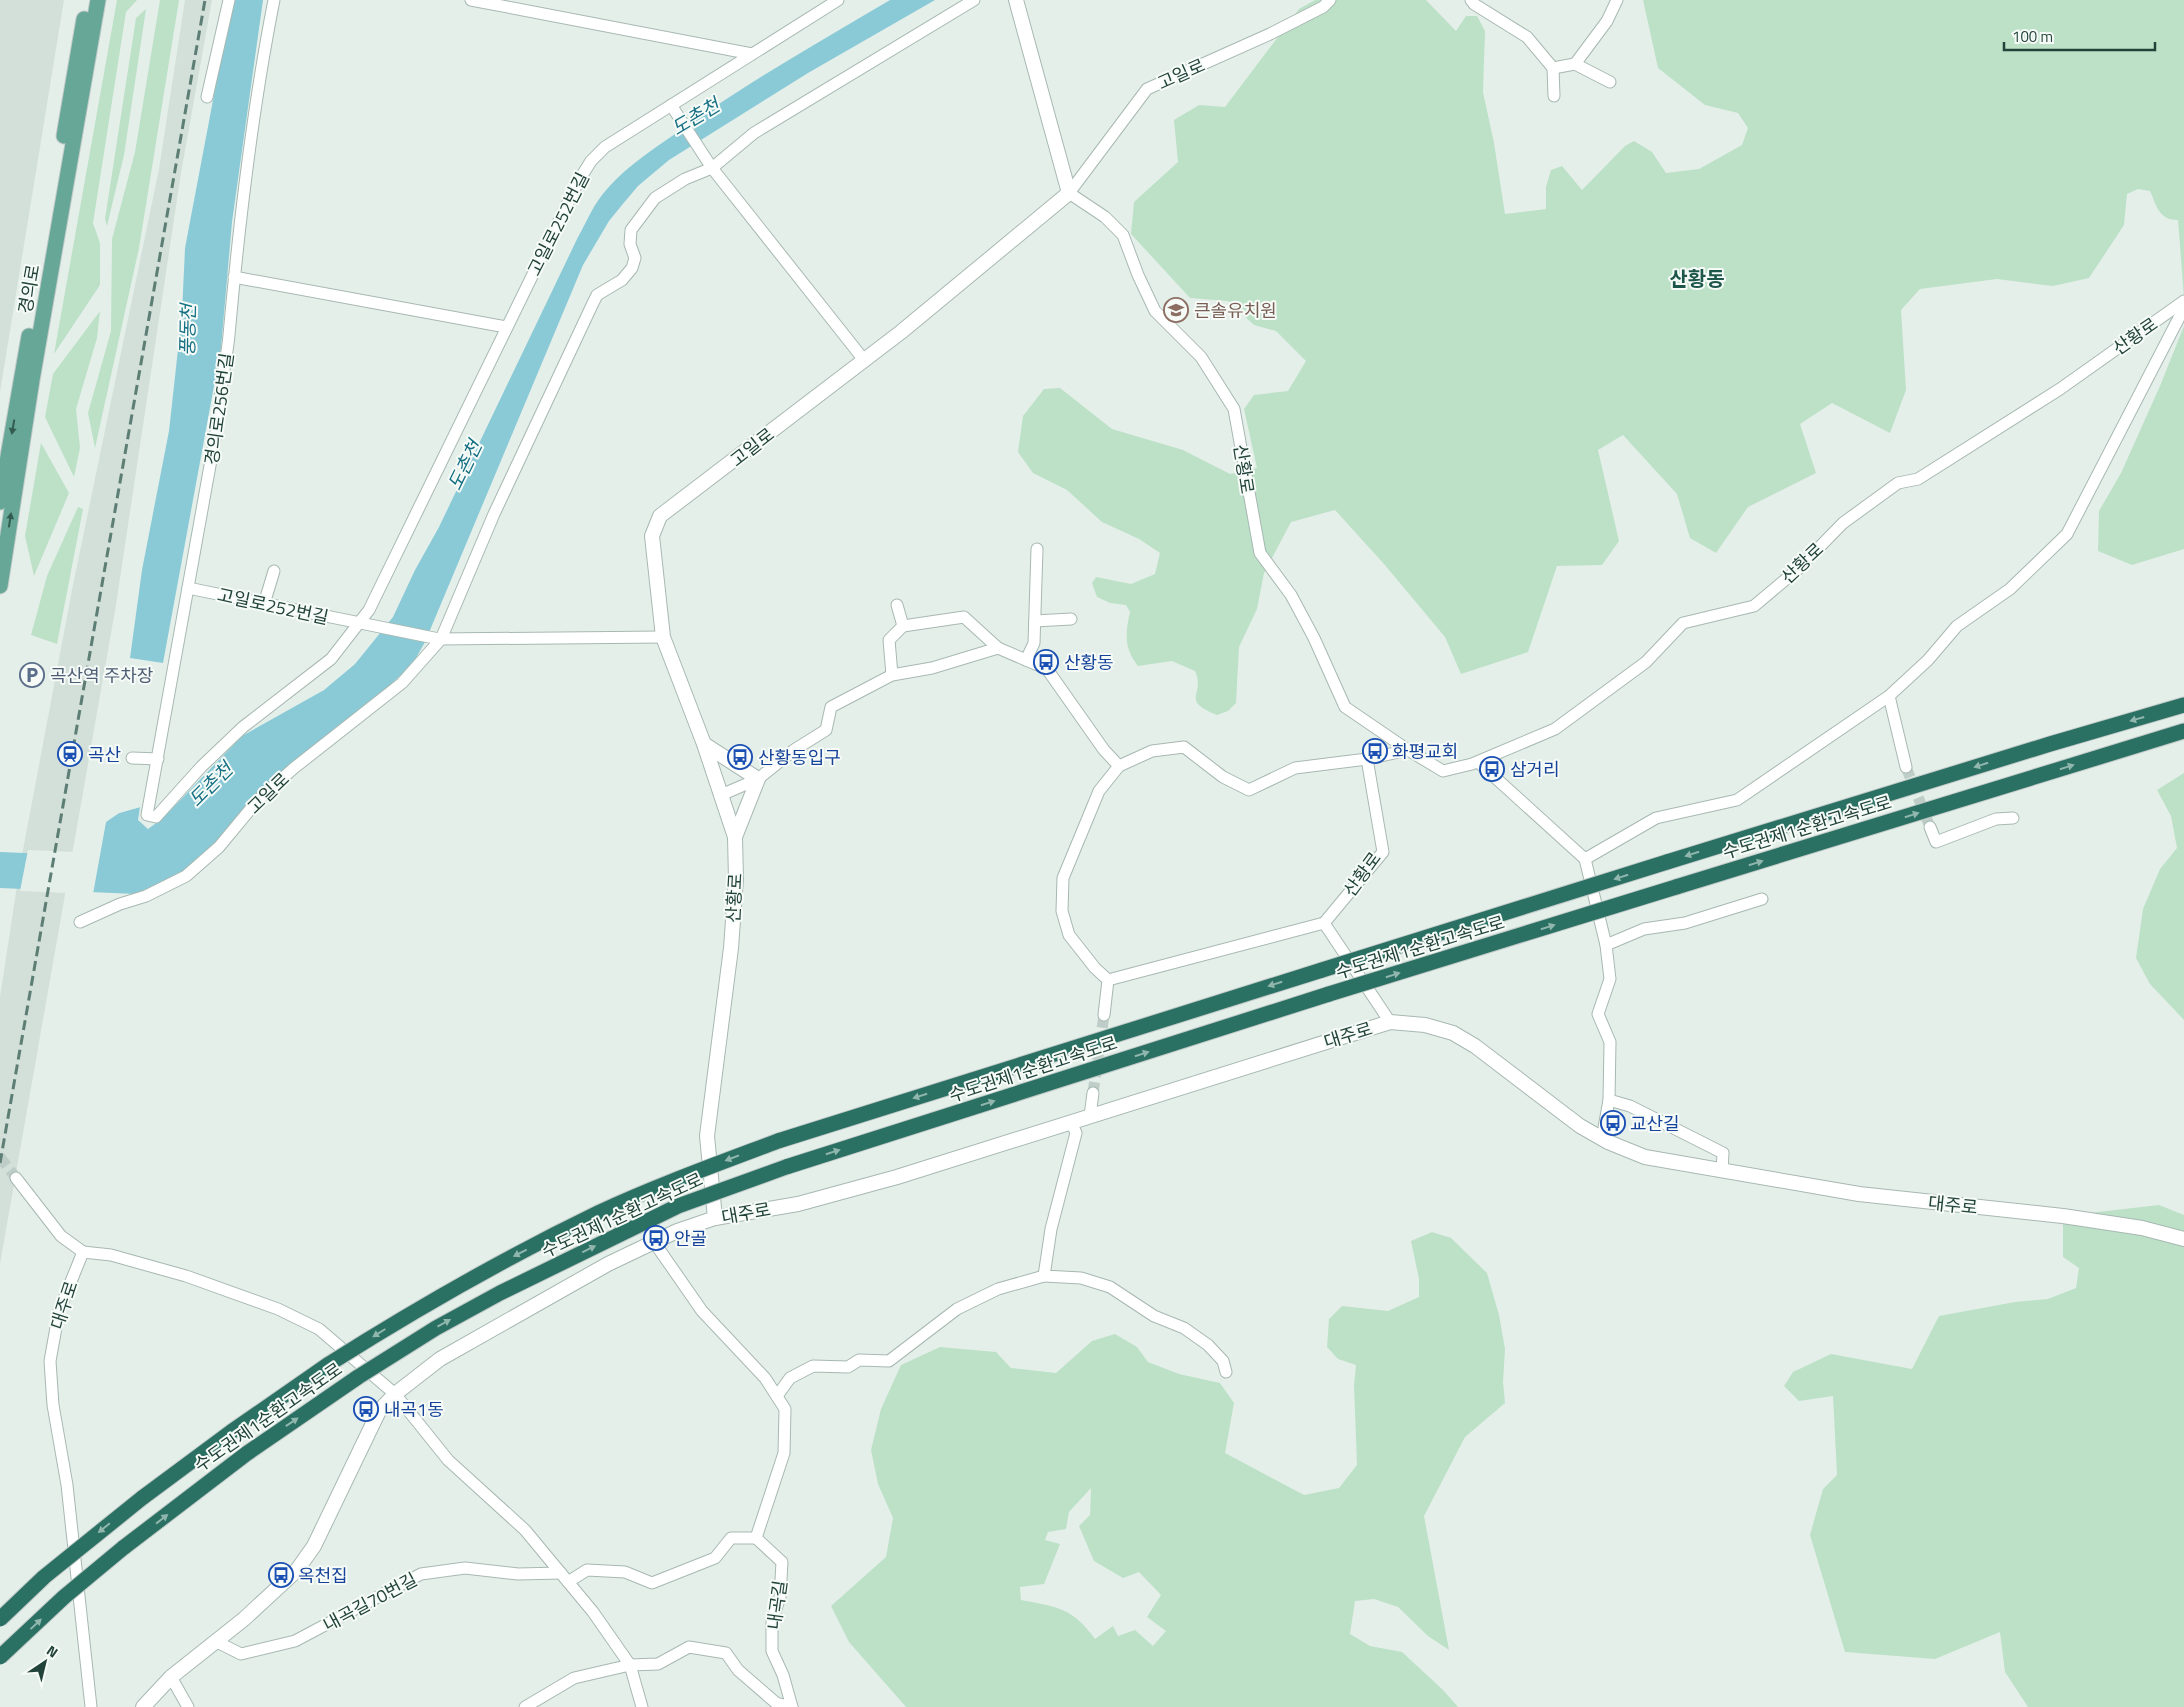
<svg xmlns="http://www.w3.org/2000/svg" width="2184" height="1707" font-family="'Titillium Web','Noto Sans KR',sans-serif">
	<rect width="100%" height="100%" fill="#e5efea"/>
	<g fill="#d3dfd9">
		<polygon points="0,0 64,0 0,392"/>
		<polygon points="185,0 212,0 181,173 116,605 0,1264 0,997 20,866 72,590 159,169"/>
	</g>
	<g fill="#bce1c7" fill-rule="evenodd">
		<polygon points="117,0 137,0 126,12 93,223 100,243 100,285 54,354"/>
		<polygon points="160,0 179,0 139,248 95,448 88,413 111,331 112,239 135,152"/>
		<path d="M1315,0h111l30,31 10,-15h11l8,15 -2,61 11,51 11,71 41,-5v-22l5,-17 11,-4 20,24 43,-44 9,-5 18,11 14,21 33,-4 43,-24 6,-17 -10,-15 -33,-8 -47,-37 -15,-68h541v298l-6,-78c-19,0 -21,-13 -28,-29l-12,-2 -11,5 -3,31 -35,53 -36,8 -56,-7 -77,10 -19,21 5,80 -16,43 -58,-30 -32,21 16,49 -68,34 -32,46 -26,-15 -13,-44 -54,-59 -25,15 21,91 -17,24 -45,1 -29,86 -67,22 -16,-37 -61,-73 -49,-54 -44,12 -27,51 -7,36 -18,38 -3,56 -8,8 -11,4c-38,-15 -11,-20 -22,-44l-23,-10 -34,5c-14,-18 -13,-32 -8,-54l-4,-7 -16,-2 -13,-6 -5,-14 4,-6 35,7 24,-10 5,-21 -21,-14 -37,-17 -35,-32 -34,-17 -15,-21 5,-36 21,-27 16,-1 52,41 71,21 47,24 27,-6 -13,-59 10,-14 34,-4 18,-30 -30,-30 -22,-6 -26,-24 -38,-3 -59,-64 3,-32 44,-40 -4,-42 25,-15 26,2 74,-98z"/>
		<polygon points="146,9 124,155 107,226 105,219 136,18"/>
		<polygon points="100,311 97,338 76,409 80,448 74,477 45,417 53,374"/>
		<polygon points="2184,326 2184,549 2132,565 2098,551 2099,511 2121,473 2160,386"/>
		<polygon points="41,443 69,493 34,576 25,536"/>
		<polygon points="78,507 83,509 57,644 31,635 47,576"/>
		<polygon points="2184,773 2184,1020 2150,984 2136,958 2143,909 2160,869 2177,848 2171,816 2157,790"/>
		<polygon points="2159,1205 2184,1215 2184,1707 2028,1707 2005,1672 2000,1632 1935,1659 1845,1652 1810,1535 1823,1489 1837,1475 1833,1396 1799,1401 1784,1386 1793,1372 1831,1354 1912,1369 1939,1316 2015,1302 2048,1299 2076,1288 2079,1268 2063,1257 2063,1216"/>
		<path d="M1432,1232l19,6 36,35 12,42 6,34 -2,33 2,21 -40,34 -41,79 25,134 -21,-14 -30,-29 -24,-8 -19,2 -5,33 20,12 32,6 41,38 15,17h-552l-57,-65 -18,-36 55,-49 7,-39 -15,-34 -7,-34 10,-41 20,-44 39,-18 56,5 15,16 45,5 36,-32 23,-7 22,13 11,15 31,12 41,9 14,20 -9,50 79,42 35,-7 18,-23 -3,-80 2,-20 -18,-6 -11,-12 2,-28 13,-13 46,5 31,-14v-18l-8,-38zM1091,1488l-1,27 -11,11 15,35 29,17 16,-6 22,23 -14,22 19,14 -13,15 -18,-16 -17,6 -5,-10 -18,13c-23,-32 -38,-32 -74,-39l-1,-13 24,-3 16,-40 -15,-4 3,-8 18,-3 3,-17z"/>
	</g>
	<g fill="#8acad7">
		<polygon points="232,0 263,0 232,222 221,348 163,663 130,658 142,570 169,431 182,313 185,248"/>
		<path d="M890,0h45l-127,73 -139,87 -31,26 -16,19 -13,16 -26,44 -158,377 -9,16 -14,16 -216,197 -51,23 -135,-6v-36l98,4 8,-35 13,-8 21,-6 -2,13 10,9 15,-11 79,-82 82,-46 31,-26 38,-47 22,-47 24,-43 139,-290c9,-16 16,-34 29,-48 23,-26 52,-44 80,-63 66,-47 134,-85 203,-126z"/>
	</g>
	<polygon fill="#e5efea" points="141,804 140,807 119,813 106,822 93,894 20,891 28,850 96,853 104,820 118,811"/>
	<g fill="none" stroke-linecap="round" stroke-linejoin="round">
		<g stroke="#becdc7" stroke-width="11" stroke-dasharray="11 5.5" stroke-linecap="butt">
			<polyline points="1906,767 1930,827"/>
			<polyline points="1093,1093 1104,1015"/>
			<polyline points="0,1157 16,1178"/>
		</g>
		<defs>
			<g id="minor">
				<path d="M274,0c-22,111 -35,223 -45,335 -2,25 -10,50 -9,75l-73,405 9,2 45,-50 42,-40 88,-68 38,-49 209,-428 13,-21 14,-14 233,-147"/>
				<polyline points="471,0 752,54"/>
				<polyline points="1330,0 1323,7 1270,34 1147,89 1069,193 1105,217 1123,235 1138,275 1155,311 1201,357 1234,409 1260,553 1291,595 1314,638 1345,707 1408,750"/>
				<polyline points="1471,0 1474,4 1527,37 1553,68 1575,64 1607,21 1617,0"/>
				<polyline points="1575,64 1610,82"/>
				<polyline points="1553,68 1554,96"/>
				<polyline points="207,97 229,0"/>
				<polyline points="671,105 712,168 864,360"/>
				<polyline points="234,277 506,327"/>
				<polyline points="188,588 439,639 663,637"/>
				<polyline points="264,604 274,571"/>
				<polyline points="897,605 903,626"/>
				<polyline points="1035,621 1071,619"/>
				<polyline points="1026,660 1034,643 1037,549"/>
				<polyline points="892,675 889,640 903,626 964,617 998,648"/>
				<polyline points="1889,696 1906,767"/>
				<polyline points="132,758 158,759"/>
				<polyline points="1478,762 1585,859 1606,945 1610,979 1598,1014 1610,1042 1609,1100 1602,1139"/>
				<polyline points="721,795 758,779 794,750 826,730 831,707 892,675 932,668 998,648 1047,669 1104,750 1119,766"/>
				<polyline points="1930,827 1936,842 1996,819 2013,818"/>
				<polyline points="1585,859 1656,818 1737,800 1889,696 1928,660 1957,626 2010,589 2067,534 2184,308"/>
				<polyline points="80,922 120,904 146,896 186,876 219,847 258,800 294,768 402,683 441,639 494,514 593,303 597,295 622,280 632,268 635,258 630,244 631,230 655,198 685,179 712,168 754,133 974,0"/>
				<polyline points="1324,923 1383,852 1367,759"/>
				<polyline points="1606,945 1644,929 1685,923 1762,899"/>
				<polyline points="1108,980 1095,968 1069,935 1062,911 1063,878 1099,791 1119,766 1152,751 1184,747 1223,777 1249,790 1295,768 1367,759 1408,750 1443,771 1472,764 1555,729 1646,662 1683,623 1754,606 1798,569 1843,523 1898,483 1918,479 2060,389 2184,301"/>
				<polyline points="1108,980 1324,923 1390,1022"/>
				<polyline points="1104,1015 1108,980"/>
				<polyline points="1609,1100 1630,1106 1723,1153 1722,1171"/>
				<polyline points="1090,1116 1093,1093"/>
				<polyline points="1071,1122 1076,1133 1051,1229 1044,1276 1081,1278 1110,1287 1154,1316 1184,1328 1208,1345 1223,1361 1226,1372"/>
				<polyline points="16,1178 61,1236 83,1252"/>
				<polyline points="654,1242 702,1311 765,1378 785,1409 784,1453 756,1538 782,1562 780,1597 772,1621 772,1651 783,1675 792,1707"/>
				<polyline points="83,1252 111,1255 186,1276 278,1309 319,1329 395,1394 448,1460 525,1530 593,1612 630,1665 658,1664 689,1647 726,1653 738,1670 776,1703 792,1707"/>
				<polyline points="83,1252 59,1311 50,1361 53,1405 67,1485 91,1707"/>
				<polyline points="777,1396 790,1378 813,1366 848,1367 859,1360 889,1361 957,1309 998,1289 1044,1276"/>
				<polyline points="568,1582 587,1570 625,1572 652,1583 715,1558 731,1538 756,1538"/>
				<polyline points="215,1641 241,1654 295,1641 421,1574 465,1568 518,1574 561,1573"/>
				<polyline points="171,1677 188,1707"/>
				<polyline points="525,1707 574,1678 630,1665 642,1707"/>
			</g>
			<g id="tertiary">
				<polyline points="704,744 758,779 735,837"/>
				<polyline points="715,1218 707,1136 731,948 736,879 735,837 704,744 663,637 652,536 660,516 901,332 1069,193 1016,0"/>
				<polyline points="143,1707 171,1677 244,1619 297,1570 314,1546 379,1411 395,1394 440,1359 608,1264 677,1231 715,1218 798,1204 897,1177 1390,1022 1425,1025 1453,1033 1475,1046 1580,1126 1608,1142 1645,1157 1859,1194 2063,1216 2142,1228 2184,1239"/>
			</g>
			<g id="primary">
				<polyline points="64,136 84,19"/>
				<polyline points="0,502 29,336"/>
				<polyline points="0,586 32,380 98,0"/>
			</g>
			<g id="motorway">
				<polyline points="1667,862 2050,744 2184,705"/>
				<polyline points="1676,887 2184,731"/>
				<polyline points="778,1141 1322,970"/>
				<polyline points="786,1167 1329,994"/>
				<polyline points="142,1498 231,1432 329,1364"/>
				<polyline points="123,1548 246,1454 358,1377"/>
			</g>
		</defs>
		<use href="#minor" stroke="#a7b8b2" stroke-width="13"/>
		<use href="#tertiary" stroke="#a7b8b2" stroke-width="16"/>
		<use href="#primary" stroke="#c1cac8" stroke-width="17"/>
		<use href="#motorway" stroke="#c1cac8" stroke-width="17"/>
		<use href="#minor" stroke="#fff" stroke-width="11"/>
		<use href="#tertiary" stroke="#fff" stroke-width="14"/>
		<use href="#primary" stroke="#66a797" stroke-width="15"/>
		<use href="#motorway" stroke="#2b7163" stroke-width="15"/>
		<polyline stroke="#5d7e75" stroke-width="3" stroke-dasharray="10 5" stroke-linecap="butt" points="0,1163 205,0"/>
		<defs>
			<g id="motorway-bridge">
				<polyline points="1322,970 1667,862"/>
				<polyline points="1329,994 1676,887"/>
				<path d="M329,1364c87,-55 176,-106 269,-151 58,-27 119,-49 180,-72"/>
				<polyline points="358,1377 436,1328 500,1293 678,1206 786,1167"/>
				<polyline points="0,1619 44,1577 142,1498"/>
				<polyline points="0,1657 64,1597 123,1548"/>
			</g>
		</defs>
		<use href="#motorway-bridge" stroke="#c1cac8" stroke-width="17" stroke-linecap="butt"/>
		<use href="#motorway-bridge" stroke="#2b7163" stroke-width="15"/>
	</g>
	<defs><path id="oneway-solid" d="M-6-.8H1V-3.2L6.5 0L1 3.2V.8H-6Z" transform="scale(1.25)"/></defs>
	<g fill="#335c51">
		<use href="#oneway-solid" transform="translate(13 427) rotate(100)"/>
		<use href="#oneway-solid" transform="translate(10 520) rotate(-81)"/>
	</g>
	<g fill="#90b6ae">
		<use href="#oneway-solid" transform="translate(2137 719) rotate(164)"/>
		<use href="#oneway-solid" transform="translate(1981 765) rotate(163)"/>
		<use href="#oneway-solid" transform="translate(2067 767) rotate(-17)"/>
		<use href="#oneway-solid" transform="translate(1912 815) rotate(-17)"/>
		<use href="#oneway-solid" transform="translate(1692 854) rotate(163)"/>
		<use href="#oneway-solid" transform="translate(1756 863) rotate(-17)"/>
		<use href="#oneway-solid" transform="translate(1621 877) rotate(163)"/>
		<use href="#oneway-solid" transform="translate(1548 927) rotate(-17)"/>
		<use href="#oneway-solid" transform="translate(1393 975) rotate(-17)"/>
		<use href="#oneway-solid" transform="translate(1275 984) rotate(163)"/>
		<use href="#oneway-solid" transform="translate(1142 1054) rotate(-18)"/>
		<use href="#oneway-solid" transform="translate(920 1096) rotate(163)"/>
		<use href="#oneway-solid" transform="translate(988 1103) rotate(-18)"/>
		<use href="#oneway-solid" transform="translate(833 1152) rotate(-18)"/>
		<use href="#oneway-solid" transform="translate(732 1158) rotate(159)"/>
		<use href="#oneway-solid" transform="translate(589 1249) rotate(-26)"/>
		<use href="#oneway-solid" transform="translate(520 1253) rotate(153)"/>
		<use href="#oneway-solid" transform="translate(444 1323) rotate(-29)"/>
		<use href="#oneway-solid" transform="translate(379 1333) rotate(148)"/>
		<use href="#oneway-solid" transform="translate(292 1422) rotate(-34)"/>
		<use href="#oneway-solid" transform="translate(162 1519) rotate(-38)"/>
		<use href="#oneway-solid" transform="translate(104 1528) rotate(141)"/>
		<use href="#oneway-solid" transform="translate(36 1624) rotate(-43)"/>
	</g>
	<defs>
		<symbol id="school-ring" viewBox="-11 -11 22 22"><circle r="9.5" fill="#f6fbf8" stroke="#8d6e63" stroke-width="1.5"/><path d="M0-5L7-2L0 1L-7-2ZM-4 1L0 2.5L4 1V4Q0 6-4 4Z" fill="#8d6e63"/></symbol>
		<symbol id="bus-ring" viewBox="-11 -11 22 22"><circle r="9.5" fill="#f6fbf8" stroke="#1a4fb4" stroke-width="1.5"/><path d="M-5-6H5V4H4V6H2V4H-2V6H-4V4H-5ZM-3.5-4V0h7V-4ZM-3.5 1.2v1.5H-2V1.2ZM2 1.2v1.5H3.5V1.2Z" fill="#1a4fb4"/></symbol>
		<symbol id="parking-ring" viewBox="-11 -11 22 22"><circle r="9.5" fill="#f6fbf8" stroke="#5c6f8a" stroke-width="1.5"/><path d="M-3.5-5.5H1a3.5 3.5 0 0 1 0 7H-1V5.5H-3.5ZM-1-3.4V-.6H.8a1.4 1.4 0 0 0 0-2.8Z" fill="#5c6f8a"/></symbol>
		<symbol id="station-ring" viewBox="-11 -11 22 22"><circle r="9.5" fill="#f6fbf8" stroke="#1a4fb4" stroke-width="1.5"/><path d="M-3-6H3Q5-6 5-4V2Q5 4 3 4L4.5 6H3L1.5 4h-3L-3 6H-4.5L-3 4Q-5 4-5 2V-4Q-5-6-3-6ZM-3.5-4v3h7v-3ZM-3.5 1v1.5H-2V1ZM2 1v1.5H3.5V1Z" fill="#1a4fb4"/></symbol>
	</defs>
	<g fill-rule="evenodd">
		<use href="#school-ring" x="1162" y="296" width="28" height="28"/>
		<use href="#bus-ring" x="1032" y="648" width="28" height="28"/>
		<use href="#parking-ring" x="18" y="661" width="28" height="28"/>
		<use href="#bus-ring" x="1361" y="737" width="28" height="28"/>
		<use href="#station-ring" x="56" y="740" width="28" height="28"/>
		<use href="#bus-ring" x="726" y="743" width="28" height="28"/>
		<use href="#bus-ring" x="1478" y="755" width="28" height="28"/>
		<use href="#bus-ring" x="1599" y="1109" width="28" height="28"/>
		<use href="#bus-ring" x="642" y="1224" width="28" height="28"/>
		<use href="#bus-ring" x="352" y="1395" width="28" height="28"/>
		<use href="#bus-ring" x="267" y="1561" width="28" height="28"/>
	</g>
	<g text-anchor="middle" dominant-baseline="central" stroke-width="4" stroke-linejoin="round" paint-order="stroke">
		<g font-size="18" fill="#22433a" stroke="#f6fbf8">
			<text transform="translate(1181 74) rotate(-24)">고일로</text>
			<text transform="translate(558 224) rotate(-63)">고일로252번길</text>
			<text transform="translate(29 289) rotate(-80)">경의로</text>
			<text transform="translate(2135 336) rotate(-35)">산황로</text>
			<text transform="translate(219 409) rotate(-82)">경의로256번길</text>
			<text transform="translate(752 447) rotate(-38)">고일로</text>
			<text transform="translate(1244 469) rotate(81)">산황로</text>
			<text transform="translate(1802 563) rotate(-43)">산황로</text>
			<text transform="translate(273 606) rotate(12)">고일로252번길</text>
			<text transform="translate(268 793) rotate(-44)">고일로</text>
			<text transform="translate(1807 827) rotate(-17)">수도권제1순환고속도로</text>
			<text transform="translate(1362 874) rotate(-54)">산황로</text>
			<text transform="translate(734 898) rotate(-87)">산황로</text>
			<text transform="translate(1420 947) rotate(-17)">수도권제1순환고속도로</text>
			<text transform="translate(1348 1035) rotate(-17)">대주로</text>
			<text transform="translate(1033 1069) rotate(-18)">수도권제1순환고속도로</text>
			<text transform="translate(1953 1205) rotate(6)">대주로</text>
			<text transform="translate(746 1213) rotate(-10)">대주로</text>
			<text transform="translate(622 1215) rotate(-25)">수도권제1순환고속도로</text>
			<text transform="translate(64 1305) rotate(-72)">대주로</text>
			<text transform="translate(268 1417) rotate(-35)">수도권제1순환고속도로</text>
			<text transform="translate(370 1602) rotate(-28)">내곡길70번길</text>
			<text transform="translate(777 1605) rotate(-82)">내곡길</text>
		</g>
		<g font-size="18" fill="#785e54" stroke="#f6fbf8" text-anchor="start">
			<text x="1194" y="310">큰솔유치원</text>
		</g>
		<g font-size="18" fill="#164399" stroke="#f6fbf8" text-anchor="start">
			<text x="1064" y="662">산황동</text>
			<text x="1392" y="751">화평교회</text>
			<text x="88" y="754">곡산</text>
			<text x="758" y="757">산황동입구</text>
			<text x="1510" y="769">삼거리</text>
			<text x="1630" y="1123">교산길</text>
			<text x="674" y="1238">안골</text>
			<text x="384" y="1409">내곡1동</text>
			<text x="298" y="1575">옥천집</text>
		</g>
		<g font-size="18" fill="#4e5e75" stroke="#f6fbf8" text-anchor="start">
			<text x="50" y="675">곡산역 주차장</text>
		</g>
		<g font-size="19" font-style="italic" fill="#177184" stroke="#f6fbf8">
			<text transform="translate(695 116) rotate(-31)">도촌천</text>
			<text transform="translate(187 330) rotate(-89)">풍동천</text>
			<text transform="translate(464 465) rotate(-64)">도촌천</text>
			<text transform="translate(210 784) rotate(-45)">도촌천</text>
		</g>
		<g font-size="20" font-weight="bold" fill="#1c5749" stroke="#f6fbf8">
			<text x="1697" y="278">산황동</text>
		</g>
	</g>
	<g transform="translate(45 1662) rotate(35)" stroke="#f6fbf8" stroke-width="4" paint-order="stroke">
	<path d="M0-4L9 19L0 12L-9 19Z" fill="#22433a"/>
	<text y="-8" font-size="14" font-weight="bold" text-anchor="middle" fill="#22433a">N</text>
	</g>
	<path d="M2004 42v8h151v-8" fill="none" stroke="#22433a" stroke-width="2.5"/>
	<text x="2012" y="42" font-size="15" fill="#22433a" stroke="#f6fbf8" stroke-width="4" paint-order="stroke">100 m</text>
</svg>
